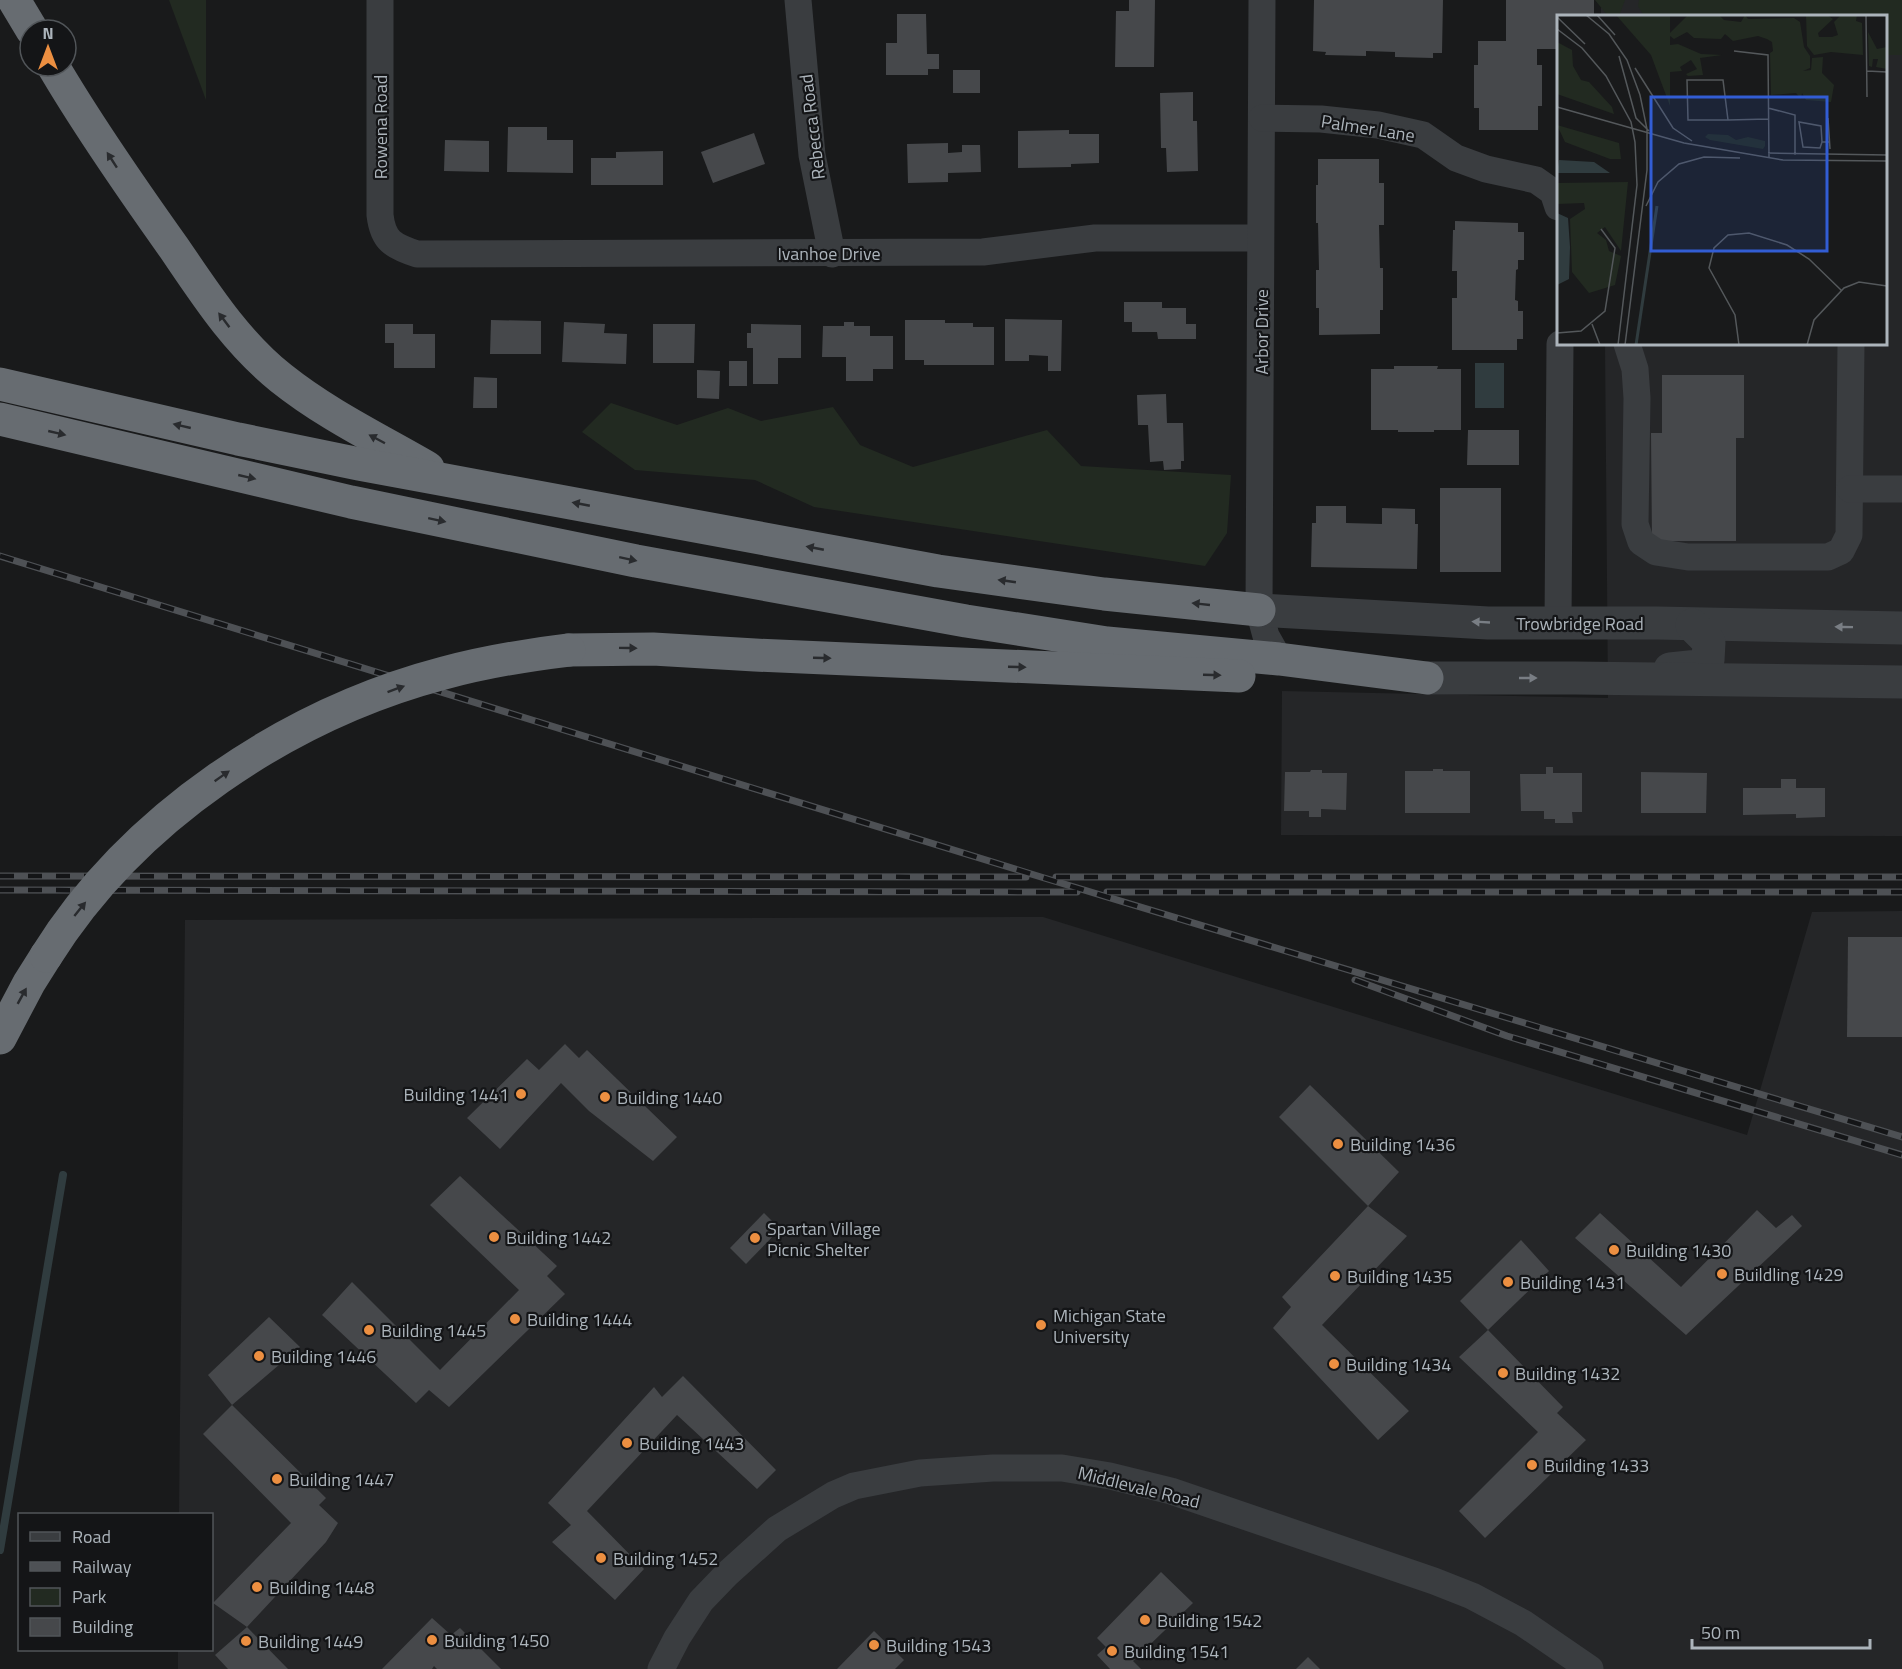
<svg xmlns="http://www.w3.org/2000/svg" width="1902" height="1669" font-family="'Titillium Web',sans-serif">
	<rect width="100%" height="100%" fill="#191a1b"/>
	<g fill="#252628">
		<polygon points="1601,0 1902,0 1902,836 1281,835 1282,691 1608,698 1605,344 1886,344 1886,16 1601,16"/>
		<polygon points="1902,911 1902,1669 178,1669 178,1650 212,1650 212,1514 179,1514 185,920 1043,917 1747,1135 1812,912"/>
	</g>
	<g fill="#222a21">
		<polygon points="169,0 206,0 206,100"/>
		<polygon points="1595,0 1625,0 1619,16 1608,16"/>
		<polygon points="1639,0 1902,0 1902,55 1886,55 1886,16 1644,16 1638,6"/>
		<polygon points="611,403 677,425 728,408 761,421 833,407 860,445 913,467 1047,430 1081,466 1231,475 1227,533 1205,566 814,507 755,480 635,470 582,432"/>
	</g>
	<rect fill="#303c3f" x="1475" y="363" width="29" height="45"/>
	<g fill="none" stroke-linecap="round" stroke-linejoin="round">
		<polyline stroke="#303c3f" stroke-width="8" points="0,1550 63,1175"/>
	</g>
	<g fill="#46484b">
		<polygon points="1129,0 1155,0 1154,67 1115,67 1116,11 1129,11"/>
		<polygon points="1314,0 1443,0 1442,53 1433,53 1433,58 1395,57 1395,52 1366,51 1366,56 1325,55 1326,52 1313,51"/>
		<polygon points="1506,0 1594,0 1594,16 1558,16 1558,49 1537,49 1537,65 1542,65 1542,106 1538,106 1538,130 1479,130 1479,108 1474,108 1474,65 1478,65 1478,41 1506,41"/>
		<polygon points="897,14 926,14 927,54 939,54 939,69 928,69 928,75 886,75 886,43 897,43"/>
		<rect x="953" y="70" width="27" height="23"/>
		<polygon points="1193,92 1193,121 1197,121 1198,171 1167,172 1166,148 1161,148 1160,93"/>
		<polygon points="508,127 547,127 547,140 573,140 573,173 507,172"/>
		<polygon points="1069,130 1069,134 1099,134 1099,163 1071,164 1071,167 1018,168 1018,131"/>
		<polygon points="754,133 765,164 713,183 701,152"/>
		<polygon points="445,140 489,141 489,172 444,171"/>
		<polygon points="948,143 948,153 962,152 962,145 980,145 981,172 948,173 948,182 908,183 907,144"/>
		<polygon points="663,151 663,185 591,185 591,158 616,158 616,152"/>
		<polygon points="1318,159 1379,159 1379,183 1384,183 1384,225 1379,225 1380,268 1383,268 1383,310 1380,310 1380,334 1319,335 1319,308 1316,308 1316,270 1319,270 1318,223 1316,223 1316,185 1318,185"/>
		<polygon points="1455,221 1518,223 1518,232 1524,232 1524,260 1518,260 1518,269 1516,270 1515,300 1518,301 1518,311 1523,311 1523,339 1517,339 1517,350 1452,350 1452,298 1457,298 1457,271 1452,271 1453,230 1455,230"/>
		<polygon points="1124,302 1162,302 1162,308 1186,308 1186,324 1196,324 1196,339 1158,339 1157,332 1132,332 1132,322 1124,322"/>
		<polygon points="1005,319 1062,320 1061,371 1048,371 1048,356 1029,355 1029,361 1005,361"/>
		<polygon points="491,320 541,321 541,354 490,354"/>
		<polygon points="905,320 945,320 945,323 973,323 973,327 994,327 994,365 924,365 924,360 905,360"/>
		<polygon points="564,322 605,324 604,333 627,334 626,364 562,362"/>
		<polygon points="844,322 854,322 854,326 870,326 870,336 893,336 893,369 873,369 873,381 846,381 846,357 822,357 823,326 844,326"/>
		<polygon points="385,324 413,324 413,334 435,334 435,368 394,368 394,343 385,343"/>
		<polygon points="653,324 695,324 694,363 653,363"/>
		<polygon points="751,324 801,325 801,358 778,358 778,384 753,384 753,348 747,348 747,333 751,333"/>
		<rect x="729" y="361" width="18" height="25"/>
		<polygon points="1394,366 1438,366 1437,369 1461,369 1461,430 1434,430 1434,432 1398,432 1398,430 1371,430 1371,369 1394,369"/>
		<polygon points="697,370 720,371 719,399 697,398"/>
		<polygon points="1662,375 1744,375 1744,438 1736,438 1736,541 1652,541 1651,433 1662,433"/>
		<polygon points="474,377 497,378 497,408 473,408"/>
		<polygon points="1166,394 1167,423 1183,423 1184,461 1181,461 1181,469 1164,470 1163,461 1150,462 1148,425 1138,425 1137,395"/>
		<polygon points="1468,430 1519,430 1519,465 1467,465"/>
		<rect x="1440" y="488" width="61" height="84"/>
		<polygon points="1316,506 1346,506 1346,523 1382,524 1382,508 1415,509 1415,524 1418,524 1417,569 1311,567 1312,523 1316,523"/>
		<polygon points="1546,767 1553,767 1553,773 1582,773 1582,812 1572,812 1573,823 1555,823 1555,819 1544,819 1544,811 1521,811 1520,774 1546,774"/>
		<polygon points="1433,769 1443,769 1443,771 1470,771 1470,813 1405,813 1405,771 1433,771"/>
		<polygon points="1311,770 1322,770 1322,773 1347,773 1346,810 1321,809 1321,817 1309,817 1309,811 1284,811 1285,772 1310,772"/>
		<polygon points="1641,772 1707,773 1706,813 1641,813"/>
		<polygon points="1781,779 1796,779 1796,788 1825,788 1825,817 1796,818 1796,814 1743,815 1743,788 1781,788"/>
		<polygon points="1848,937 1902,937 1902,1037 1847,1037"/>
		<polygon points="565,1044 579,1058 587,1050 677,1137 653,1161 589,1111 561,1083 500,1149 467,1118 527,1059 539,1070"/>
		<polygon points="1310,1085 1399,1172 1368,1206 1279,1117"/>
		<polygon points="460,1176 557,1266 547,1276 565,1294 449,1407 429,1390 416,1403 322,1315 352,1282 440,1370 519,1290 430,1205"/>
		<polygon points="1368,1206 1407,1236 1322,1325 1409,1411 1378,1440 1273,1328 1291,1307 1282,1297"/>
		<polygon points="1757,1210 1776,1228 1792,1215 1802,1226 1686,1335 1575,1238 1600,1213 1681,1287"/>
		<polygon points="764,1213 780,1229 746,1264 730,1248"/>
		<polygon points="1521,1240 1549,1271 1488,1330 1460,1301"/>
		<polygon points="269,1317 300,1347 232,1405 208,1375"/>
		<polygon points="1488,1330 1563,1407 1557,1413 1586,1440 1485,1538 1459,1511 1538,1432 1459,1357"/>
		<polygon points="683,1376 776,1470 757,1489 677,1415 587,1511 644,1569 615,1600 552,1542 571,1525 548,1503 654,1387 662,1397"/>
		<polygon points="232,1405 326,1498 319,1505 338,1523 326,1542 247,1627 213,1603 291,1523 203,1434"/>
		<polygon points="1161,1572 1193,1603 1133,1661 1141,1669 1110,1669 1097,1655 1106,1647 1097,1638"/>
		<polygon points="432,1618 451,1635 460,1628 501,1669 437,1669 434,1666 432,1669 382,1669"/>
		<polygon points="247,1627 288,1669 228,1669 215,1655"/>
		<polygon points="874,1631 904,1660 895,1669 837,1669"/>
		<polygon points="1308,1657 1320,1669 1296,1669"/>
	</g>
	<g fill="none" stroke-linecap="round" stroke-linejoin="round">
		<g stroke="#3a3d40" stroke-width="27">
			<path d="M380,0v215c3,26 13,31 37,39l566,-2 112,-14h165"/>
			<polyline points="798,0 812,155 832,254"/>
			<polyline points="1262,0 1259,610 1266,636 1279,659"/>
			<polyline points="1262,118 1321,119 1378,125 1423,135 1456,158 1486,169 1536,180 1553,192 1558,207"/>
			<polyline points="1627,344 1635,369 1637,398 1635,524 1641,542 1656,552 1688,557 1828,557 1841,551 1849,535 1851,344"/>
			<polyline points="1850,489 1902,489"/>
			<polyline points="1558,624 1560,344"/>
			<polyline points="661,1669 677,1638 701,1601 727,1574 777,1529 833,1495 854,1486 920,1473 993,1468 1062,1468 1110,1476 1171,1491 1434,1581 1472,1596 1523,1623 1590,1669"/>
		</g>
		<g stroke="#3a3d40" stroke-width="33">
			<polyline points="1259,610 1488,623 1657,623 1902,628"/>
			<polyline points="1670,669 1699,666 1708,660 1709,642 1692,625"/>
			<polyline points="1427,678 1575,678 1902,682"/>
		</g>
		<g stroke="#676c71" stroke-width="33">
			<polyline points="14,0 32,30"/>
			<path d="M53,66c37,63 79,123 121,182 32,47 62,94 107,130 45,36 97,61 147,90"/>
			<polyline points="0,384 238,439 359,464 938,571 1104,594 1259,610"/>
			<polyline points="0,419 351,502 636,561 966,621 1107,643 1279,659 1427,678"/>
			<polyline points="569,650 653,649 755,655 1239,676"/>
			<polyline points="0,1038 29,983 46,956"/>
		</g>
		<defs>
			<g id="rail">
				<polyline points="0,556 1041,877 1902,1137"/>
				<polyline points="0,876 1026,877"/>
				<polyline points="1056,877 1902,877"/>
				<polyline points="0,890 1077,892"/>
				<polyline points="1107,892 1902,892"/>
				<polyline points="1355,980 1507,1036 1902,1155"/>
			</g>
		</defs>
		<use href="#rail" stroke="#4e5155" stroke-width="7"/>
		<use href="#rail" stroke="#141517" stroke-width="4.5" stroke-dasharray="14" stroke-linecap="butt"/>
		<path stroke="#676c71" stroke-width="33" d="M46,956c86,-138 242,-242 398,-283 41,-11 83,-18 125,-23"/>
	</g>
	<defs><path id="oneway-solid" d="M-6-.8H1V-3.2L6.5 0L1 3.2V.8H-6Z" transform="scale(1.5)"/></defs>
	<g fill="#292b2e">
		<use href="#oneway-solid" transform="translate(112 160) rotate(-123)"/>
		<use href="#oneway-solid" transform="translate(224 320) rotate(-127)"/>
		<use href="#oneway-solid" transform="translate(182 426) rotate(-167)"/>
		<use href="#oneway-solid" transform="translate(57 433) rotate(13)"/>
		<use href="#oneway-solid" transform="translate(377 439) rotate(-152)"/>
		<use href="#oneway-solid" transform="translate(247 477) rotate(13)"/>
		<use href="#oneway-solid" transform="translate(581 504) rotate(-169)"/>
		<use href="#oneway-solid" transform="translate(437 520) rotate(12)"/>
		<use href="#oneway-solid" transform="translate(815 548) rotate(-169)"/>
		<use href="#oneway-solid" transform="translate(628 559) rotate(12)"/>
		<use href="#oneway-solid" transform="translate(1007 581) rotate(-172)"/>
		<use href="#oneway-solid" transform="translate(1201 604) rotate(-174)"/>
		<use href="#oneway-solid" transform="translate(628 648) rotate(1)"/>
		<use href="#oneway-solid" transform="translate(822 658) rotate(2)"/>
		<use href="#oneway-solid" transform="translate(1017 667) rotate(2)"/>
		<use href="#oneway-solid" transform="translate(1212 675) rotate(2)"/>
		<use href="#oneway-solid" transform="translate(396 689) rotate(-20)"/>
		<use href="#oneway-solid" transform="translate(222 776) rotate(-35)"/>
		<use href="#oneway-solid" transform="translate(80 909) rotate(-51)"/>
		<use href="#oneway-solid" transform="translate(22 996) rotate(-61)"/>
	</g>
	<g fill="#797e84">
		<use href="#oneway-solid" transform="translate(1481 622) rotate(-177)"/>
		<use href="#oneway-solid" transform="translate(1844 627) rotate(-179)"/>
		<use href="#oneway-solid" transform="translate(1528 678)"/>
	</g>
	<g fill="#ec8f41" stroke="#141517" stroke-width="2">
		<circle cx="521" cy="1094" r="6"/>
		<circle cx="605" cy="1097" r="6"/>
		<circle cx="1338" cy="1144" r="6"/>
		<circle cx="494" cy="1237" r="6"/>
		<circle cx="755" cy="1238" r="6"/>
		<circle cx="1614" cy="1250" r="6"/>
		<circle cx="1722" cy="1274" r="6"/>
		<circle cx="1335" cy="1276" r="6"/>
		<circle cx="1508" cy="1282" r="6"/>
		<circle cx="515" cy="1319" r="6"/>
		<circle cx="1041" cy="1325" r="6"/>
		<circle cx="369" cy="1330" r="6"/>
		<circle cx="259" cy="1356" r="6"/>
		<circle cx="1334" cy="1364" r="6"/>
		<circle cx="1503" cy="1373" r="6"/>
		<circle cx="627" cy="1443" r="6"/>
		<circle cx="1532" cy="1465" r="6"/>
		<circle cx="277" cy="1479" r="6"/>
		<circle cx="601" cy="1558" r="6"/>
		<circle cx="257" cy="1587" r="6"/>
		<circle cx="1145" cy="1620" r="6"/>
		<circle cx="432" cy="1640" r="6"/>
		<circle cx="246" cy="1641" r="6"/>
		<circle cx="874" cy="1645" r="6"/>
		<circle cx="1112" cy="1651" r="6"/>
	</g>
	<g text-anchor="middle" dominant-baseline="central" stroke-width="4.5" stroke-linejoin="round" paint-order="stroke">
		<g font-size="18" fill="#acb4bb" stroke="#141517">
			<text transform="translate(380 127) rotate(-90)">Rowena Road</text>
			<text transform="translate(812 127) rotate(-97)">Rebecca Road</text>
			<text transform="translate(1368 128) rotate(9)">Palmer Lane</text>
			<text x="829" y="253">Ivanhoe Drive</text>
			<text transform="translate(1261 332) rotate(-90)">Arbor Drive</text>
			<text x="1580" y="623">Trowbridge Road</text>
			<text transform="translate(1139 1487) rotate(14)">Middlevale Road</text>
		</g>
		<g font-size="18" fill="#acb4bb" stroke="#141517" text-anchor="start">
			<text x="509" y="1094" text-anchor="end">Building 1441</text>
			<text x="617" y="1097">Building 1440</text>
			<text x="1350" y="1144">Building 1436</text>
			<text x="767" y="1228">Spartan Village<tspan x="767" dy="21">Picnic Shelter</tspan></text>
			<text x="506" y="1237">Building 1442</text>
			<text x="1626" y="1250">Building 1430</text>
			<text x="1734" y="1274">Buildling 1429</text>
			<text x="1347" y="1276">Building 1435</text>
			<text x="1520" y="1282">Building 1431</text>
			<text x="1053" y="1315">Michigan State<tspan x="1053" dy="21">University</tspan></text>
			<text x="527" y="1319">Building 1444</text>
			<text x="381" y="1330">Building 1445</text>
			<text x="271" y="1356">Building 1446</text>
			<text x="1346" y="1364">Building 1434</text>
			<text x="1515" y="1373">Building 1432</text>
			<text x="639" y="1443">Building 1443</text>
			<text x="1544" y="1465">Building 1433</text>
			<text x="289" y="1479">Building 1447</text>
			<text x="613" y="1558">Building 1452</text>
			<text x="269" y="1587">Building 1448</text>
			<text x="1157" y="1620">Building 1542</text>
			<text x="444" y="1640">Building 1450</text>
			<text x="258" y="1641">Building 1449</text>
			<text x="886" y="1645">Building 1543</text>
			<text x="1124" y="1651">Building 1541</text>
		</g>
	</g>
	<g transform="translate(1557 15)">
		<rect width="330" height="330" fill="#191a1b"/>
		<path d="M59,0h54v18l18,-18h31l5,5 17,2 4,-7 3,4 46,-1 6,4 4,25 6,9v12l-7,3 8,-1 1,-12 11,-1 -1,16 12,12 -3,17 -25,-2 -4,-7 -1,6 -5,-6 -25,2 -1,-42 3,-2 -1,-9 -5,-3 -9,-3 -25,5 -8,-7 -4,5 -27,-1 -7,-6 -13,7 -4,-3v9l8,-1 23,10 21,1 -22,3 3,17 -15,1 -2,-2 11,-5 -6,-9 -11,7 2,4 -12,1v34l-19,-51zM249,0h21l6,4 -15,14 1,4h13l6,-2 -4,-13 6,-6 17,-1 -1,6 6,2 1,32 -32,-3 -17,3 -7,-9zM311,17l9,17 10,-2v22l-11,-2 2,-8h-5l-1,8 -3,-1zM0,27l15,8 1,16 8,14 8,2 23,25 2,7 -57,-20zM0,110l62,18 2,16h-11l-45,-17zM151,119l20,1 8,5 12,-3 17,4v5l-2,3 -53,-9 -5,-3zM71,167l-7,69 -16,-24 -8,6 9,7 3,11 12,5 -6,29 -26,8 -17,-21 -2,-53 15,-10 -1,-6 -27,1v-21z" fill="#222a21"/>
		<path d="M2,145l35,2 16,11h-53zM0,198l11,5 2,29 -1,32 -12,6z" fill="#303c3f"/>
		<path fill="none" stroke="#303c3f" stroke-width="3" d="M79,330l21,-139"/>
		<path fill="none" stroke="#54585b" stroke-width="1.5" d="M29,0l23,19 18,26 13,35 7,34v41l-22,175M40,0l18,20M309,0l1,82M0,2l28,27M0,14l25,19 24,28 25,46 4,20 2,43 -19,160M177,36l34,4 1,102M62,41l17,62 13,13M78,53l38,60 19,13M310,56l20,1M0,92l127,36 99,17M211,93l27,7v40M271,103l2,31M171,105l-5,-40h-36l1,40h40l40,-1M265,127l-2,6 -17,-1 -4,-25 22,4 1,16h7M211,138l119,2M226,145l104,1M89,191l12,-24 21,-18 25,-7 36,1M35,309l8,21M0,318l24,-2 24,-20 10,-63 -14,-19M182,330l-4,-30 -26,-47 5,-20 14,-13 21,-2 38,12 22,14 32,31M250,330l7,-25 30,-32 15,-6 28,4"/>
		<path fill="#325dd4" fill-opacity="0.15" stroke="#325dd4" stroke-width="3" d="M94,82h176v154h-176z"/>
		<rect width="330" height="330" fill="none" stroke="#acb4bb" stroke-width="3"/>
	</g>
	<rect x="18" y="1513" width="195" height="138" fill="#141517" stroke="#515559" stroke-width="1.5"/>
	<rect x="30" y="1532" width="30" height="9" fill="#3a3d40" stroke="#515559" stroke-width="1.5"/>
	<text x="72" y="1543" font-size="18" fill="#acb4bb">Road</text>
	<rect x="30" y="1562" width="30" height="9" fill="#4e5155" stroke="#515559" stroke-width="1.5"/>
	<text x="72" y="1573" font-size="18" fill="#acb4bb">Railway</text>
	<rect x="30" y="1588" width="30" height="18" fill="#222a21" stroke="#515559" stroke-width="1.5"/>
	<text x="72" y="1603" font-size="18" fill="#acb4bb">Park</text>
	<rect x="30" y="1618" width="30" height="18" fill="#46484b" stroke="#515559" stroke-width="1.5"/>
	<text x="72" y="1633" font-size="18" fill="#acb4bb">Building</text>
	<g transform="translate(48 48)"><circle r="28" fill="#141517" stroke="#515559" stroke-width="1.5"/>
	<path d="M0-4.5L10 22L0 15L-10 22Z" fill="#ec8f41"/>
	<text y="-9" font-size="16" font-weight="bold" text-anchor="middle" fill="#acb4bb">N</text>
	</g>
	<path d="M1692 1639v9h178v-9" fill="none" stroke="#acb4bb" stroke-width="3"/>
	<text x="1701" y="1639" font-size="18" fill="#acb4bb" stroke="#141517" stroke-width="4.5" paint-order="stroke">50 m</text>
</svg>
